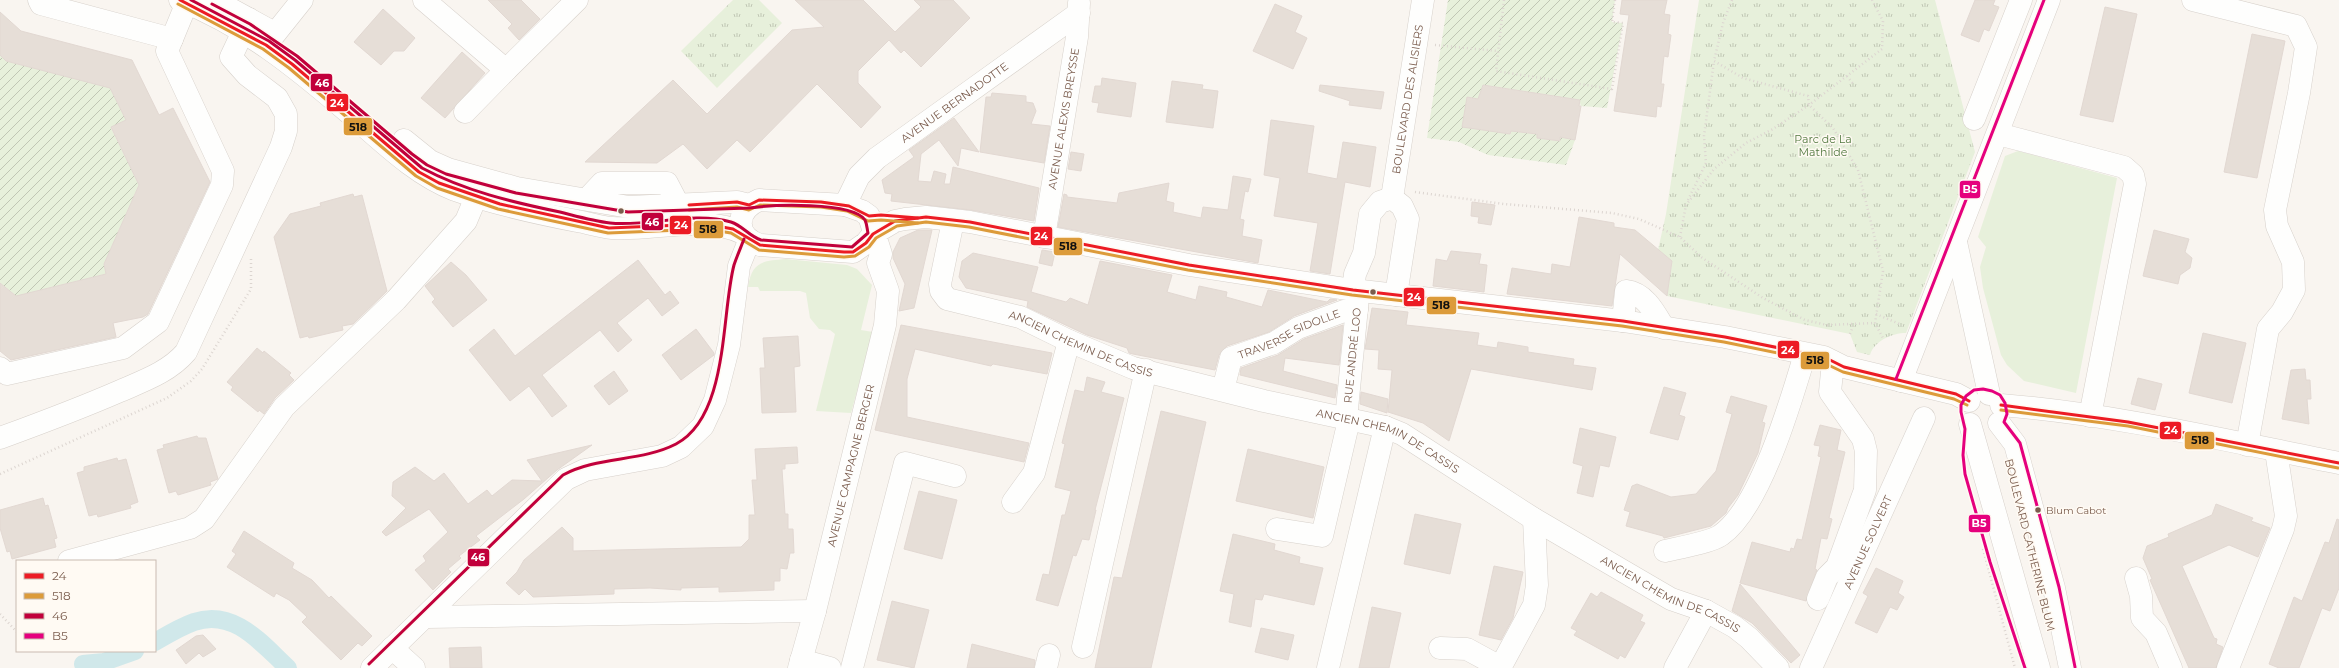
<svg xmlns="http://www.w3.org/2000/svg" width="2339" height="668" font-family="Montserrat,sans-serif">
	<defs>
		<pattern id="park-tufts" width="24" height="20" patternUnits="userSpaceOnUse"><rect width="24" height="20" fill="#e7f0db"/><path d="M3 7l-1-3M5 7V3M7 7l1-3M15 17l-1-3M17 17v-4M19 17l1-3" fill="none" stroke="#c0c6b4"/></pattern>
		<pattern id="garden-furrows" width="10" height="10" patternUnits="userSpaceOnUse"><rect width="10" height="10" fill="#e7f0db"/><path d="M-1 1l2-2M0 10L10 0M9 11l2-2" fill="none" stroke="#c0c6b4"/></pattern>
	</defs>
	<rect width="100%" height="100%" fill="#f9f5f0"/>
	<g fill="#e7f0db">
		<polygon points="2018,151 2117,178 2076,393 2024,381 2007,365 2001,355 1983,288 1980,267 1986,247 1978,237 2005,156"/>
		<path d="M786,259l61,6 10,4 15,16 -11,45 12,2 -22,81 -35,-2 19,-77 -5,-4 -11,-1 -9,-11 -4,-25 -6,-2h-40l-2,-4h-10c4,-26 15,-26 38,-28z"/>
	</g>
	<g fill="url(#park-tufts)">
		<polygon points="733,0 759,0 782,23 717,88 681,51"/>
		<path d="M1699,0h236l40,152 -69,181c-14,0 -32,8 -36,22l-13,-3 -7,-18 -183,-38 5,-34 -14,-12 8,-36z"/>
	</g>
	<g fill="url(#garden-furrows)">
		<polygon points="1448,0 1615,0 1612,22 1623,23 1607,108 1581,106 1579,100 1483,85 1478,99 1468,97 1510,134 1511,131 1537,134 1537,138 1559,141 1560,137 1575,140 1566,165 1488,155 1459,142 1427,138"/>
		<polygon points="0,55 6,61 111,86 126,120 111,128 139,185 104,264 106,274 33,292 14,301 15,295 0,283"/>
	</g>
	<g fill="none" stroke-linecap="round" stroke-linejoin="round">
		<g stroke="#d0e8ea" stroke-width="18">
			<path d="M155,642c12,-7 25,-15 39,-20 40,-14 68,22 94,46"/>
			<polyline points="83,664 104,662 135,651"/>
		</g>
	</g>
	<g fill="#e6ded7" stroke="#e2d8d2">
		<polygon points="488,0 521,0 540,19 519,40 508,28 512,24"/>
		<polygon points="795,0 863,0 895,32 921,7 914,0 953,0 970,18 921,67 904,50 901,53 889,40 858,71 858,83 881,107 861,128 817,84 750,152 737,140 707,169 683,144 657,163 585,162 673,80 707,114 792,30 824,27"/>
		<polygon points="1622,0 1667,0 1664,14 1670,15 1668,34 1671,35 1668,57 1664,56 1661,84 1664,84 1661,107 1657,106 1656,117 1614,111 1629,15 1620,14"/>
		<polygon points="1975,0 1995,0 1993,5 1999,7 1989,31 1984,29 1979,42 1961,35"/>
		<polygon points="1275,4 1302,16 1295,32 1307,38 1293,69 1253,51"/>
		<polygon points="2105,7 2137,14 2113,122 2080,115"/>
		<polygon points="383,9 415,38 404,51 394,51 381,65 354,42"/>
		<polygon points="0,12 21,31 132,60 159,115 173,108 210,182 148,314 143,317 113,323 116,337 11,360 0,351 0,283 16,296 106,274 104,264 139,185 111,127 126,120 110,88 6,61 0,55"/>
		<polygon points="2252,34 2285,41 2257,178 2224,172"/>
		<polygon points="462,52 485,73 445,118 421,98"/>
		<polygon points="1102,78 1136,83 1131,117 1097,112 1099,103 1092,102 1095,86 1101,86"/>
		<polygon points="1172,81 1203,85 1202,89 1218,91 1213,128 1166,122"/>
		<polygon points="1320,85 1384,92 1381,109 1349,105 1350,101 1319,91"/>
		<polygon points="1483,85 1580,100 1579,106 1581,106 1575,140 1560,137 1560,141 1537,138 1537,134 1511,131 1510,134 1462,127 1467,97 1478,99"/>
		<polygon points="992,93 1026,96 1026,102 1033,103 1036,111 1031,124 1050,126 1044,163 980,152 986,97 991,97"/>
		<polygon points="954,118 979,152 961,148 958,166 939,140 921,154 918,181 931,182 934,171 946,174 944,184 950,184 953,167 1039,188 1034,221 971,210 891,201 892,194 885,193 882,180 914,157 909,150"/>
		<polygon points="1271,120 1314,126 1307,173 1337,179 1343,142 1376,147 1370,187 1345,182 1330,274 1310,271 1318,223 1274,216 1280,178 1264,175"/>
		<polygon points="1071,152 1084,154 1081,171 1068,169"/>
		<polygon points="1233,176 1251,179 1248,192 1245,191 1240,219 1244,220 1242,236 1262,240 1258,263 1058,227 1064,194 1067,195 1067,197 1117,203 1119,193 1169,183 1166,201 1174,203 1173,212 1201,218 1203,207 1228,210"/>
		<polygon points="353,194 354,197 362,195 387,291 353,324 342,326 343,330 309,338 308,336 300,338 274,237 290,214 321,206 320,203"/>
		<polygon points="1472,202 1495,205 1491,225 1478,223 1479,217 1471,216"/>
		<polygon points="1579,217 1614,223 1614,227 1635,230 1672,261 1667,296 1620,254 1612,306 1507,294 1512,268 1551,274 1552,264 1570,267"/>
		<polygon points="918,230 932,230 914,308 899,311 905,284 893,258 893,252 900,238"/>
		<polygon points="2154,230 2189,239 2185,252 2192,258 2190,268 2180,275 2178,284 2143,276"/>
		<polygon points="1042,250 1055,252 1052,266 1039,263"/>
		<polygon points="1451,251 1481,254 1479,264 1487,265 1484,292 1433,286 1436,259 1447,261"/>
		<polygon points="973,253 1038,267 1031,292 1066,302 1070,298 1088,305 1100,261 1172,275 1167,292 1196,300 1199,286 1227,292 1226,297 1262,307 1268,290 1327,302 1330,299 1337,300 1294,316 1269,332 1227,346 1219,355 1215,370 1133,354 1129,353 1127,348 1087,335 1027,307 1028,301 966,288 959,277 962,261"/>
		<polygon points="638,260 665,295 670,291 679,303 662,316 648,298 617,323 632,340 618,352 600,330 542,375 567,406 552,417 529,386 510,401 469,350 494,329 515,356"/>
		<polygon points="451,262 466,275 487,300 453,327 432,302 435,299 425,286"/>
		<polygon points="1372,308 1408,312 1406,325 1479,333 1477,345 1497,348 1498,342 1528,347 1528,352 1574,359 1573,365 1596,368 1592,390 1471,369 1449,441 1423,423 1388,412 1392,370 1378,369 1379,350 1365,349"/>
		<polygon points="901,325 1052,353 1047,374 993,364 991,366 915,349 907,379 907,417 1029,443 1024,462 875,430"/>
		<polygon points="1343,325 1339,365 1285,358 1283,371 1337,385 1335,398 1240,375 1241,368 1278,355 1304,339"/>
		<polygon points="696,329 714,353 714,355 681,380 662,355"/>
		<polygon points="2203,333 2246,343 2232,403 2189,393"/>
		<polygon points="798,336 800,366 794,367 796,412 762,413 760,368 765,368 763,338"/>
		<polygon points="257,348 263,353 264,351 291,373 289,375 294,380 275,398 264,414 259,410 258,412 231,390 233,387 227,382"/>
		<polygon points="2305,369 2306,380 2310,380 2311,399 2307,399 2309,424 2282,419 2291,370"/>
		<polygon points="614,371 628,391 609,405 594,386"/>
		<polygon points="1087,377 1105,382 1101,392 1124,398 1095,510 1096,510 1089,540 1082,539 1076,556 1073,555 1058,606 1036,600 1043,574 1049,575 1062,515 1065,515 1071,491 1055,487 1065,444 1062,443 1075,390 1084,392"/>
		<polygon points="2138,378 2162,384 2155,410 2131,404"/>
		<polygon points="1664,387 1686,393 1679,415 1685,417 1678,440 1650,433"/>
		<polygon points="1361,392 1388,399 1387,413 1360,404"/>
		<polygon points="1731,396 1767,406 1762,422 1765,423 1758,453 1738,495 1728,508 1726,513 1711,526 1664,538 1663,536 1626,526 1630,512 1624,510 1632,486 1637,484 1671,497 1696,494 1716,471 1732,414 1726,412"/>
		<polygon points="1161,411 1206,422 1151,668 1095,668 1114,577 1122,578"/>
		<polygon points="1820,425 1841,430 1837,450 1845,452 1829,518 1832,519 1827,539 1821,538 1815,569 1817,570 1806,601 1740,583 1752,542 1790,552 1791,548 1794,549 1797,539 1802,540 1821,457 1818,456 1820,446 1814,445"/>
		<polygon points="1580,428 1616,437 1609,467 1600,465 1593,497 1577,493 1583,466 1573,463"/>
		<polygon points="197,436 198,438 206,438 218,479 210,482 211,485 178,495 176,491 169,493 157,450 164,448 163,445"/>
		<polygon points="592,445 557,470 524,499 476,536 480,540 459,556 461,558 448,569 451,572 433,590 415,570 426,561 423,556 448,532 429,509 386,536 382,532 406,508 392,496 393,482 415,467 434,481 444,473 468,504 487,490 492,496 512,480 542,481 527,460"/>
		<polygon points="797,447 798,463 785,464 785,469 782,469 785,514 788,514 788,529 793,529 794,553 790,553 787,569 780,568 780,581 774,581 774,590 719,592 719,587 681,588 681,590 650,588 614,589 614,594 533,597 525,589 519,595 506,583 517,572 524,560 562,527 573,538 573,551 741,547 749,539 749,515 755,515 752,480 757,480 755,449"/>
		<polygon points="1248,449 1324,467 1313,518 1236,501"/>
		<polygon points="117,458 118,461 126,459 138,502 130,505 131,508 98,517 97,514 89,516 77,473 84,471 84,467"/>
		<polygon points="919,491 957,500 942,559 904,549"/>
		<polygon points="43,498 45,506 48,505 57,538 54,539 56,547 12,559 10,551 7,552 0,528 0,510"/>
		<polygon points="2216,504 2253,518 2251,521 2270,528 2258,557 2229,545 2182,566 2214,638 2217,639 2216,644 2223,647 2216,668 2189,668 2150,580 2152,579 2143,558 2147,546 2169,537 2168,534 2212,515"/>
		<polygon points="1415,514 1461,524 1450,574 1404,564"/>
		<polygon points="2337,519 2339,520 2339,588 2330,611 2322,608 2299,668 2279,668 2269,664 2294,597 2302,601 2325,542 2329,543"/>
		<polygon points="244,531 294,563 292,568 312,580 329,598 331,596 372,636 362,646 358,643 341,660 302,622 307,617 289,600 276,593 274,597 227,567 236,554 232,551"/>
		<polygon points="1233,534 1275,544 1274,550 1300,557 1299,563 1323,568 1314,605 1264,594 1262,600 1255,599 1251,627 1229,622 1234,594 1220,591"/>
		<polygon points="1494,566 1523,572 1513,618 1501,640 1479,635"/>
		<polygon points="1876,568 1903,581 1898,593 1904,597 1897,610 1890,607 1877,633 1855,623 1868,596 1863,593"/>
		<polygon points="1740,584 1800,655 1791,663 1752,623 1732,611"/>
		<polygon points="1601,592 1643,615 1640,621 1645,623 1625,658 1620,655 1618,659 1574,635 1577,631 1571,628 1591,593 1597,597"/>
		<polygon points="892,601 929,610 914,668 877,660"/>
		<polygon points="1372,607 1401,613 1389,668 1359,668"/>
		<polygon points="1261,628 1294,635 1288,660 1255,652"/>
		<polygon points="203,635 216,649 203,657 199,653 186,664 176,650 196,636"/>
		<polygon points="972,644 1035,660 1034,668 967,668"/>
		<polygon points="481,647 482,668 450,668 449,648"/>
	</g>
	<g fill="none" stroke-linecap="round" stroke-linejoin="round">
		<defs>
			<g id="minor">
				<polyline points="39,0 41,4 172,39"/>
				<path d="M180,0c65,26 116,67 168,112 33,28 66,62 107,78 39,14 81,23 122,31 12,2 23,6 35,7 43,3 91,-14 131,5"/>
				<polyline points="214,0 267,29"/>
				<polyline points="424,0 506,70 465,112"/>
				<polyline points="2193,0 2296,26 2306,47 2299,93 2275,210 2277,226 2293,262 2294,290 2282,312 2268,329 2247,445"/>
				<polyline points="266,45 302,0"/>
				<polyline points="506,70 577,0"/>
				<polyline points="1974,119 2021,0"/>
				<polyline points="1998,134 2124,167 2133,175 2135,184 2090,416"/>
				<polyline points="404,140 430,161 448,169 517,188 629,207 737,202 749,205"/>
				<path id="s1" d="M1392,198l31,-198"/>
				<polyline points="587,199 602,183 667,183 679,206"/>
				<path id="s2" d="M845,205l14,-29 18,-18 202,-145"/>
				<path id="s3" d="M953,221l-13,63 1,7 6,8 73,18 49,24 64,27 131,33 121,26 17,7 132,85 137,80 35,12 29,16 14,11 29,30"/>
				<path id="s4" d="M1044,237l33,-200 2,-34"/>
				<polyline points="1956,242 1989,394"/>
				<polyline points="1353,290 1355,274 1364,253 1370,214 1380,202 1392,198 1402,206 1408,219 1396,295"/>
				<path d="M1623,321l3,-30c19,2 29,22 38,37"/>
				<polyline points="0,368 7,374 123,348 158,322 222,185 223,171 167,51 188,0"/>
				<polyline points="1901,381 2049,0"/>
				<path id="s5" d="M1223,390l8,-32 43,-15 24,-15 46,-17 13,-1"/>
				<path d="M2001,405c113,9 227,36 338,58"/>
				<path id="s6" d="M1346,419l12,-122"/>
				<polyline points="1999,423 2015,444 2054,588 2070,668"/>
				<polyline points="1970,424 2039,668"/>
				<path d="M0,438c41,-15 81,-30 120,-47 23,-10 49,-19 66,-39l95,-205 5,-16v-17l-9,-16 -30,-23 -16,-18 18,-38"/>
				<polyline points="1013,502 1034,473 1069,341"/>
				<polyline points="1277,529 1322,536 1349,420"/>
				<path d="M1665,551c13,-3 47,-9 56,-16 39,-27 70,-134 84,-181"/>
				<polyline points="69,561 190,528 204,519 284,407 396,300 466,221 476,197"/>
				<polyline points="2136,578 2141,596 2142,618 2156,633 2171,668"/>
				<polyline points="1818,599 1827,577 1837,567 1865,490 1866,451 1863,439 1830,392 1833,362"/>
				<polyline points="427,617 815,611"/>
				<polyline points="1083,647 1146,370"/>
				<polyline points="392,648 414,668"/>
				<polyline points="1440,648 1467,649 1500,667"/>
				<polyline points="801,660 830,668"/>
				<polyline points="372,668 566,479 585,470 662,456 681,447 703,426 715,400 729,345 739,266 749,241"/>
				<path id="s7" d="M799,668l16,-57 70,-286 3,-34 -10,-28 3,-9 -12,-38 -7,-5 -17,-6 -86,-5c-24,11 -25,36 1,45l93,7 13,-9 7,-9 22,-13 10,-2 21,-2 44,5 219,43 164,25 270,31 102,16 99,20 20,10 112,27 13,7"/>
				<polyline points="852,668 905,463 955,476"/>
				<polyline points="1046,668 1049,655"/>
				<polyline points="1328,668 1385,427"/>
				<polyline points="1500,668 1534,605 1537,585 1534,519"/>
				<polyline points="1675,668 1706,611"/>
				<path id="s8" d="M1811,668l113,-250"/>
				<polyline points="2228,668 2283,529 2286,516 2276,451"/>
			</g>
		</defs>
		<use href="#minor" stroke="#d7d1cb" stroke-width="23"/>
		<g stroke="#dcd5d0" stroke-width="2.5" stroke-dasharray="1 3" stroke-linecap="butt">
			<polyline points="1504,0 1496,71 1612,89 1623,23 1612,22 1615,0"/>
			<polyline points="1732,0 1723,23 1714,61 1743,78 1808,96 1809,105 1833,128 1858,170 1883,271 1875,323 1884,340"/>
			<polyline points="1435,45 1498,51"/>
			<polyline points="1847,76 1854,85"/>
			<polyline points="1415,192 1504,204 1612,213 1639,219 1680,237 1701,257 1763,298 1805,320 1827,325 1875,323"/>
			<polyline points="1688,200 1706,163 1704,136 1714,61"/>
			<polyline points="1680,237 1686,205 1714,169 1746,143 1773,129 1809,105 1882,49 1883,21 1872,0"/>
			<polyline points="1876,314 1902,325"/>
			<polyline points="1850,334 1853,326"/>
			<polyline points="0,474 167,398 191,381 202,369 251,289 251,259"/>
			<polyline points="1983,549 2015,668"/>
			<polyline points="0,614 17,632"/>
		</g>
		<use href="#minor" stroke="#fefefd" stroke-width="22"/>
		<defs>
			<g id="bus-1">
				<polyline points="180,0 266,45 292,64 419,172 439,183 500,204 609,228 706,224 733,229 760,245 844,252 853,252 866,243 873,234 895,221 926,217 970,222 1189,265 1353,290 1623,321 1725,337 1824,357 1844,367 1956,394 1969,401"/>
				<polyline points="689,205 737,202 749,205 759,200 821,202 849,206 869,216 881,215 918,218"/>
				<polyline points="2001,405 2128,422 2339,463"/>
			</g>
			<g id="bus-2">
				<polyline points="178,4 263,49 289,68 416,176 437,188 498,209 608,233 706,229 731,233 759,250 844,257 855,256 869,247 876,238 897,226 926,222 969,227 1188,270 1352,295 1622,326 1724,342 1822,362 1843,372 1954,399 1967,405"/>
				<polyline points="689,210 737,207 749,210 760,205 821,207 847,211 868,221 881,220 918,223"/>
				<polyline points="2001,410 2128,426 2338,468"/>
			</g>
			<g id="bus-3">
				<path d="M191,0l78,41 26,19 127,108c43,23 90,34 138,44 16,4 33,9 50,11 39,4 82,-12 121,-1 12,4 18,14 30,18l91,7 16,-14c-1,-4 -1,-9 -3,-13 -13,-19 -94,-15 -116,-12l-121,4 -112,-19 -70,-19 -19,-9 -15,-11 -115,-98 -47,-32 -38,-20"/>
				<path d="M369,664l194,-189c35,-19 78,-13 113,-31 53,-28 45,-130 58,-179 3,-9 7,-18 10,-26"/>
			</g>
			<g id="bus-4">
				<polyline points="1896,379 2044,0"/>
				<polyline points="2025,668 1990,562 1965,474 1963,455 1965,429 1961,412 1961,405 1966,396 1974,390 1983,389 1992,391 2000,395 2005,403 2007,414 2004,422 2020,443 2059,587 2075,667"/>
			</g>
		</defs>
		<use href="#bus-1" stroke="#fffaf3" stroke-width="6"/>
		<use href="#bus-2" stroke="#fffaf3" stroke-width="6"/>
		<use href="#bus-3" stroke="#fffaf3" stroke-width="6"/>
		<use href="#bus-4" stroke="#fffaf3" stroke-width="6"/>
		<use href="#bus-1" stroke="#ec1b24" stroke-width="3"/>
		<use href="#bus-2" stroke="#dc9b3a" stroke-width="3"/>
		<use href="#bus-3" stroke="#c1003b" stroke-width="3"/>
		<use href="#bus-4" stroke="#e5007d" stroke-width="3"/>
	</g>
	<g fill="#7a5c4d" stroke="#fffaf3" stroke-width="1.5">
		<circle cx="621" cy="211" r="3.5"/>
		<circle cx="1373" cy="292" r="3.5"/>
		<circle cx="2038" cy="510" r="3.5"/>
	</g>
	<g text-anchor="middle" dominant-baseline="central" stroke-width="3" stroke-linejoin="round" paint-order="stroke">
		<g font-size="10" fill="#7a5c4d" stroke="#fffaf3" text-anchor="start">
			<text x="2046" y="510">Blum Cabot</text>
		</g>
		<g font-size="11" fill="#7a5c4d" stroke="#fffaf3">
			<text stroke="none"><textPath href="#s1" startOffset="100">BOULEVARD DES ALISIERS</textPath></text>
			<text stroke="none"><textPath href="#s2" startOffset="153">AVENUE BERNADOTTE</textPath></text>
			<text stroke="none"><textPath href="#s4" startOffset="120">AVENUE ALEXIS BREYSSE</textPath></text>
			<text stroke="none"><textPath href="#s5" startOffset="96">TRAVERSE SIDOLLE</textPath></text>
			<text stroke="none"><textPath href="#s3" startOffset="223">ANCIEN CHEMIN DE CASSIS</textPath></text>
			<text stroke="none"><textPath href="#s6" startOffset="64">RUE ANDRÉ LOO</textPath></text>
			<text stroke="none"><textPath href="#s3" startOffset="547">ANCIEN CHEMIN DE CASSIS</textPath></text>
			<text stroke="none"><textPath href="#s7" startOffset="209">AVENUE CAMPAGNE BERGER</textPath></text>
			<text stroke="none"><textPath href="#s8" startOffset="138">AVENUE SOLVERT</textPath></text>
			<text transform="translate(2030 545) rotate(76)">BOULEVARD CATHERINE BLUM</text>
			<text stroke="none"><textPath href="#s3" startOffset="871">ANCIEN CHEMIN DE CASSIS</textPath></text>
		</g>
		<g font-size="11" fill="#537a41" stroke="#fffaf3">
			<text x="1823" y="139">Parc de La<tspan x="1823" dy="13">Mathilde</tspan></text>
		</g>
	</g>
	<g stroke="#fffaf3" stroke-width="1.5">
		<rect x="310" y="73" width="23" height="19" rx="4" fill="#c1003b"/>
		<rect x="326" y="93" width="23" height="19" rx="4" fill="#ec1b24"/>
		<rect x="343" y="117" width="30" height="19" rx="4" fill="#dc9b3a"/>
		<rect x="1959" y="180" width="22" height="19" rx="4" fill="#e5007d"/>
		<rect x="641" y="212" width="23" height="19" rx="4" fill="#c1003b"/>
		<rect x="669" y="215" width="23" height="20" rx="4" fill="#ec1b24"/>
		<rect x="693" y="220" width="31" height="19" rx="4" fill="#dc9b3a"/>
		<rect x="1030" y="226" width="23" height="20" rx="4" fill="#ec1b24"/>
		<rect x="1053" y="237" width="30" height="19" rx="4" fill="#dc9b3a"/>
		<rect x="1403" y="287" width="22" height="20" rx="4" fill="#ec1b24"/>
		<rect x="1426" y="296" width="31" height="19" rx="4" fill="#dc9b3a"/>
		<rect x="1777" y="340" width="23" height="19" rx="4" fill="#ec1b24"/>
		<rect x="1800" y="351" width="30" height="19" rx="4" fill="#dc9b3a"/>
		<rect x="2159" y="421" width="23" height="19" rx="4" fill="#ec1b24"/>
		<rect x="2184" y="431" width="31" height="19" rx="4" fill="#dc9b3a"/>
		<rect x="1968" y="514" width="23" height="19" rx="4" fill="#e5007d"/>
		<rect x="467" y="548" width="23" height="19" rx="4" fill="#c1003b"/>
	</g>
	<g font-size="11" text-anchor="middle" font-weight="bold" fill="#fff">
		<text x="322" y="87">46</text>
		<text x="337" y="107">24</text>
		<text x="1970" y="193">B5</text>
		<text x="652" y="226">46</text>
		<text x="681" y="229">24</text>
		<text x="1041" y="240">24</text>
		<text x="1414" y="301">24</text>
		<text x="1788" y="354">24</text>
		<text x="2171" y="434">24</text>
		<text x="1979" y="527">B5</text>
		<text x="478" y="561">46</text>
	</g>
	<g font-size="11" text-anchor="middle" font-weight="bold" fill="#111">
		<text x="358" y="131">518</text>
		<text x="708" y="233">518</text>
		<text x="1068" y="250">518</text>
		<text x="1441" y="309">518</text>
		<text x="1815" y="364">518</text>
		<text x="2200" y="444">518</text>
	</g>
	<rect x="16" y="560" width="140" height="92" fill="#fffaf3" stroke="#cabbb1"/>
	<rect x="24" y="573" width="20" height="6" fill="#ec1b24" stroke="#cabbb1"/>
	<text x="52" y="580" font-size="12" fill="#7a5c4d">24</text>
	<rect x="24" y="593" width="20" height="6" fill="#dc9b3a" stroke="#cabbb1"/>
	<text x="52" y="600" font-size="12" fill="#7a5c4d">518</text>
	<rect x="24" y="613" width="20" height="6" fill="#c1003b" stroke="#cabbb1"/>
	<text x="52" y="620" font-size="12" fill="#7a5c4d">46</text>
	<rect x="24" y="633" width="20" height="6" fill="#e5007d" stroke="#cabbb1"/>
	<text x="52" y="640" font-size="12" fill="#7a5c4d">B5</text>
</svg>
